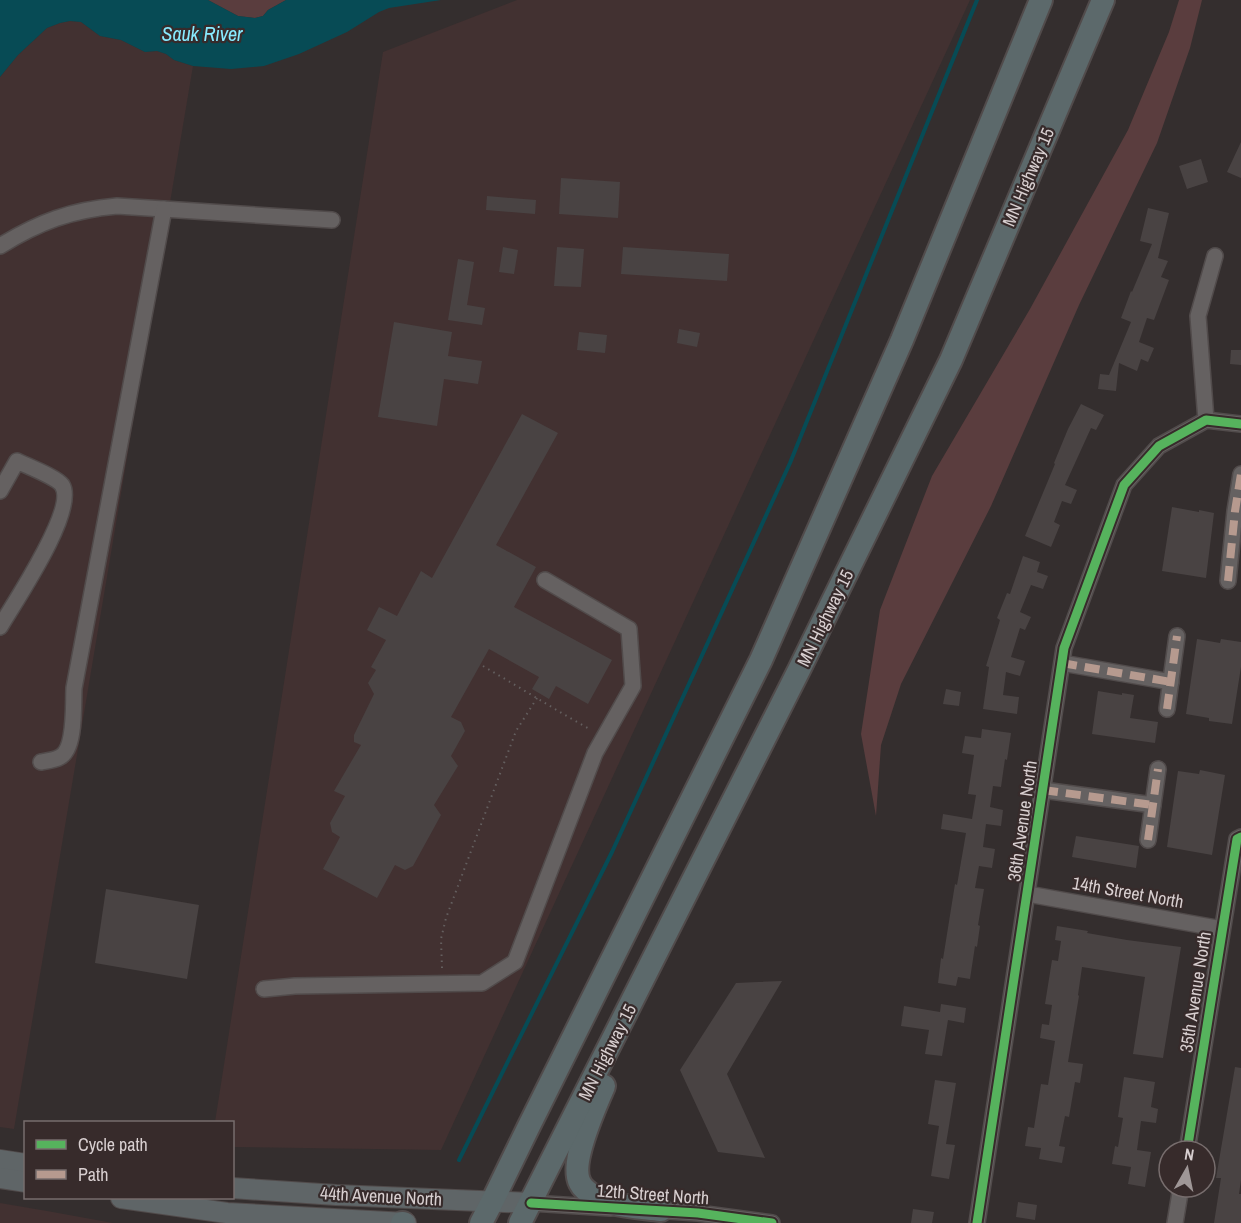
<svg xmlns="http://www.w3.org/2000/svg" width="1241" height="1223" font-family="'Archivo Narrow',sans-serif">
	<rect width="100%" height="100%" fill="#342e2e"/>
	<g fill="#423131">
		<polygon points="517,0 970,0 441,1150 233,1147 232,1122 215,1122 383,52"/>
		<polygon points="70,21 81,22 100,36 121,40 145,52 157,51 166,54 174,60 193,66 14,1129 0,1127 0,77 18,55 47,28 60,23"/>
		<polygon points="0,1203 47,1211 113,1223 0,1223"/>
	</g>
	<g fill="#5a3d3e">
		<polygon points="208,0 286,0 268,10 263,16 255,18 238,16"/>
		<polygon points="1179,0 1202,0 1190,48 1157,143 1079,305 991,506 901,684 881,745 876,816 861,734 880,610 932,476 1030,309 1128,130 1169,32"/>
	</g>
	<polygon fill="#074b55" points="0,0 208,0 238,16 255,18 263,16 268,10 286,0 441,0 389,8 379,12 347,32 299,54 264,66 231,69 193,66 174,60 166,54 157,51 145,52 121,40 100,36 81,22 70,21 60,23 47,28 18,55 0,77"/>
	<g fill="none" stroke-linecap="round" stroke-linejoin="round">
		<polyline stroke="#074b55" stroke-width="4" points="459,1160 612,852 790,463 977,0"/>
	</g>
	<g fill="#494343">
		<polygon points="1241,142 1241,178 1227,172"/>
		<polygon points="1201,159 1208,182 1187,189 1179,166"/>
		<polygon points="561,178 620,182 618,218 559,214"/>
		<polygon points="487,196 536,200 535,214 486,210"/>
		<polygon points="1148,208 1169,213 1158,258 1168,261 1161,277 1169,280 1154,320 1147,318 1139,342 1154,348 1148,362 1141,359 1137,371 1119,363 1116,391 1098,389 1100,374 1109,375 1131,322 1121,318 1131,291 1132,292 1152,244 1140,241"/>
		<polygon points="503,247 518,250 514,274 499,272"/>
		<polygon points="557,247 584,249 581,287 554,286"/>
		<polygon points="623,247 729,254 727,281 621,274"/>
		<polygon points="458,259 474,262 467,305 485,308 482,325 448,320"/>
		<polygon points="394,322 452,332 448,356 482,361 478,384 444,379 437,426 378,417"/>
		<polygon points="679,329 700,333 697,347 677,343"/>
		<polygon points="579,332 607,335 605,353 577,350"/>
		<polygon points="1231,350 1241,350 1241,365 1230,364"/>
		<polygon points="1081,404 1104,415 1096,430 1091,428 1065,485 1077,490 1071,504 1062,501 1054,522 1060,525 1051,547 1025,536 1055,464 1054,463 1068,429"/>
		<polygon points="522,414 558,433 496,545 536,567 514,607 612,660 588,704 556,686 549,699 532,689 539,677 489,649 451,717 461,722 465,731 451,756 458,766 434,805 441,815 413,866 405,870 395,865 377,898 323,869 340,837 332,832 330,823 345,796 334,791 361,745 354,742 354,735 374,694 368,683 376,670 371,667 386,640 367,630 379,607 397,616 421,571 432,578"/>
		<polygon points="1172,507 1199,512 1199,510 1214,513 1206,578 1162,571"/>
		<polygon points="1023,556 1040,562 1037,572 1048,576 1043,589 1031,585 1020,612 1031,617 1025,630 1020,628 1011,657 1025,661 1020,676 1006,672 1003,695 1019,697 1017,714 983,709 989,667 986,666 1000,620 997,618 1007,593 1010,594"/>
		<polygon points="1197,639 1220,643 1221,639 1241,642 1241,667 1232,724 1209,721 1209,718 1186,714"/>
		<polygon points="946,689 961,692 959,706 943,704"/>
		<polygon points="1098,691 1122,695 1122,693 1134,695 1130,718 1158,722 1155,743 1092,734"/>
		<polygon points="982,729 1011,733 1007,760 1005,759 1001,787 993,786 990,807 1003,810 1001,826 986,824 983,847 995,849 992,868 979,866 975,888 984,889 978,925 980,926 977,947 975,946 970,979 958,977 956,986 938,983 941,958 943,959 955,884 957,885 966,833 941,829 943,814 972,819 976,795 968,794 974,755 962,753 965,736 981,738"/>
		<polygon points="1200,770 1225,775 1212,855 1167,847 1178,771 1199,774"/>
		<polygon points="1076,836 1139,846 1136,868 1072,857"/>
		<polygon points="106,889 199,905 187,979 95,963"/>
		<polygon points="1057,926 1088,931 1087,933 1127,940 1181,947 1163,1058 1133,1054 1145,977 1082,967 1078,995 1079,996 1068,1062 1083,1064 1080,1083 1075,1082 1069,1117 1065,1116 1059,1146 1065,1147 1062,1163 1039,1159 1041,1148 1025,1146 1028,1127 1034,1128 1041,1084 1048,1085 1055,1041 1040,1038 1042,1024 1049,1025 1052,1005 1045,1004 1052,960 1058,961 1061,941 1055,940"/>
		<polygon points="782,981 727,1074 765,1158 718,1152 680,1070 736,983"/>
		<polygon points="941,1004 966,1008 964,1023 948,1020 942,1056 925,1054 929,1030 901,1026 904,1006 940,1012"/>
		<polygon points="1235,1067 1241,1068 1241,1180 1239,1194 1241,1194 1241,1223 1214,1223 1221,1178 1216,1178"/>
		<polygon points="1124,1077 1155,1082 1151,1107 1158,1109 1156,1123 1141,1121 1137,1150 1151,1152 1145,1187 1128,1184 1131,1167 1112,1164 1115,1146 1118,1147 1123,1118 1118,1117"/>
		<polygon points="935,1080 956,1083 946,1144 955,1145 949,1179 931,1176 939,1126 928,1124"/>
		<polygon points="1018,1202 1037,1205 1035,1220 1016,1217"/>
		<polygon points="913,1209 934,1212 932,1223 911,1223"/>
	</g>
	<g fill="none" stroke-linecap="round" stroke-linejoin="round">
		<defs>
			<g id="minor">
				<path d="M0,246c39,-24 71,-36 117,-40l215,14"/>
				<polyline points="1206,420 1198,316 1215,256"/>
				<path d="M0,491l17,-30c10,5 39,16 45,24 16,24 -48,118 -62,142"/>
				<polyline points="1228,581 1235,511 1241,474"/>
				<polyline points="1062,663 1171,682"/>
				<polyline points="1167,709 1177,636"/>
				<path d="M41,762c6,-1 14,-2 19,-5 16,-8 13,-53 14,-69l90,-479"/>
				<polyline points="1043,790 1153,805"/>
				<polyline points="1148,840 1158,769"/>
				<polyline points="1028,894 1222,929"/>
				<polyline points="264,989 295,986 482,983 515,962 595,753 633,686 629,629 545,580"/>
				<polyline points="1187,1151 1237,839 1241,837"/>
				<polyline points="531,1203 611,1208"/>
				<polyline points="653,1210 698,1213 772,1223"/>
				<polyline points="977,1223 1064,648 1124,485 1159,446 1206,420 1241,424"/>
				<polyline points="1175,1223 1181,1187"/>
			</g>
			<g id="major">
				<polyline points="0,1160 26,1164"/>
				<polyline points="0,1178 26,1182"/>
				<polyline points="232,1188 336,1195 531,1203"/>
				<polyline points="121,1198 227,1213 406,1223"/>
			</g>
			<g id="highway">
				<path d="M604,1086c-9,22 -35,76 -24,97 5,10 21,17 31,20 16,4 34,5 50,7"/>
				<polyline points="402,1223 403,1223"/>
				<polyline points="481,1223 492,1202 529,1126 761,660 902,340 1041,0"/>
				<polyline points="520,1223 799,670 951,360 1103,0"/>
			</g>
		</defs>
		<use href="#minor" stroke="#514b4b" stroke-width="18"/>
		<use href="#major" stroke="#514b4b" stroke-width="22"/>
		<use href="#highway" stroke="#514b4b" stroke-width="26"/>
		<g stroke="#645f5f" stroke-width="2" stroke-dasharray="1.5 4.5" stroke-linecap="butt">
			<path d="M483,666c36,21 71,43 108,64"/>
			<polyline points="442,968 441,939 446,918 516,731 537,698"/>
		</g>
		<use href="#minor" stroke="#656161" stroke-width="15"/>
		<use href="#major" stroke="#5f6567" stroke-width="20"/>
		<use href="#highway" stroke="#5c696b" stroke-width="22"/>
		<g stroke="#b69a8f" stroke-width="8" stroke-dasharray="15 8" stroke-linecap="butt">
			<polyline points="1228,581 1235,511 1241,474"/>
			<polyline points="1062,663 1171,682"/>
			<polyline points="1167,709 1177,636"/>
			<polyline points="1043,790 1153,805"/>
			<polyline points="1148,840 1158,769"/>
		</g>
		<defs>
			<g id="cycleway">
				<polyline points="1187,1151 1237,839 1241,837"/>
				<polyline points="531,1203 698,1213 772,1223"/>
				<polyline points="977,1223 1064,648 1124,485 1159,446 1206,420 1241,424"/>
			</g>
		</defs>
		<use href="#cycleway" stroke="#372b2b" stroke-width="13"/>
		<use href="#cycleway" stroke="#56b35d" stroke-width="9"/>
	</g>
	<g text-anchor="middle" dominant-baseline="central" stroke-width="4.5" stroke-linejoin="round" paint-order="stroke">
		<g font-size="18" fill="#d8cfd0" stroke="#372b2b">
			<text transform="translate(1028 177) rotate(-67)">MN Highway 15</text>
			<text transform="translate(825 618) rotate(-64)">MN Highway 15</text>
			<text transform="translate(1022 821) rotate(-82)">36th Avenue North</text>
			<text transform="translate(1128 892) rotate(10)">14th Street North</text>
			<text transform="translate(1195 992) rotate(-81)">35th Avenue North</text>
			<text transform="translate(607 1052) rotate(-63)">MN Highway 15</text>
			<text transform="translate(653 1194) rotate(4)">12th Street North</text>
			<text transform="translate(381 1196) rotate(3)">44th Avenue North</text>
		</g>
		<g font-size="20" font-style="italic" fill="#88ebff" stroke="#372b2b">
			<text x="202" y="33">Sauk River</text>
		</g>
	</g>
	<rect x="24" y="1121" width="210" height="78" fill="#372b2b" stroke="#776d6d" stroke-width="1.5"/>
	<rect x="36" y="1140" width="30" height="9" fill="#56b35d" stroke="#776d6d" stroke-width="1.5"/>
	<text x="78" y="1151" font-size="18" fill="#d8cfd0">Cycle path</text>
	<rect x="36" y="1170" width="30" height="9" fill="#b69a8f" stroke="#776d6d" stroke-width="1.5"/>
	<text x="78" y="1181" font-size="18" fill="#d8cfd0">Path</text>
	<g transform="translate(1187 1169) rotate(9)"><circle r="28" fill="#372b2b" stroke="#776d6d" stroke-width="1.5"/>
	<path d="M0-4.5L10 22L0 15L-10 22Z" fill="#9f9797"/>
	<text y="-9" font-size="16" font-weight="bold" text-anchor="middle" fill="#d8cfd0">N</text>
	</g>
</svg>
